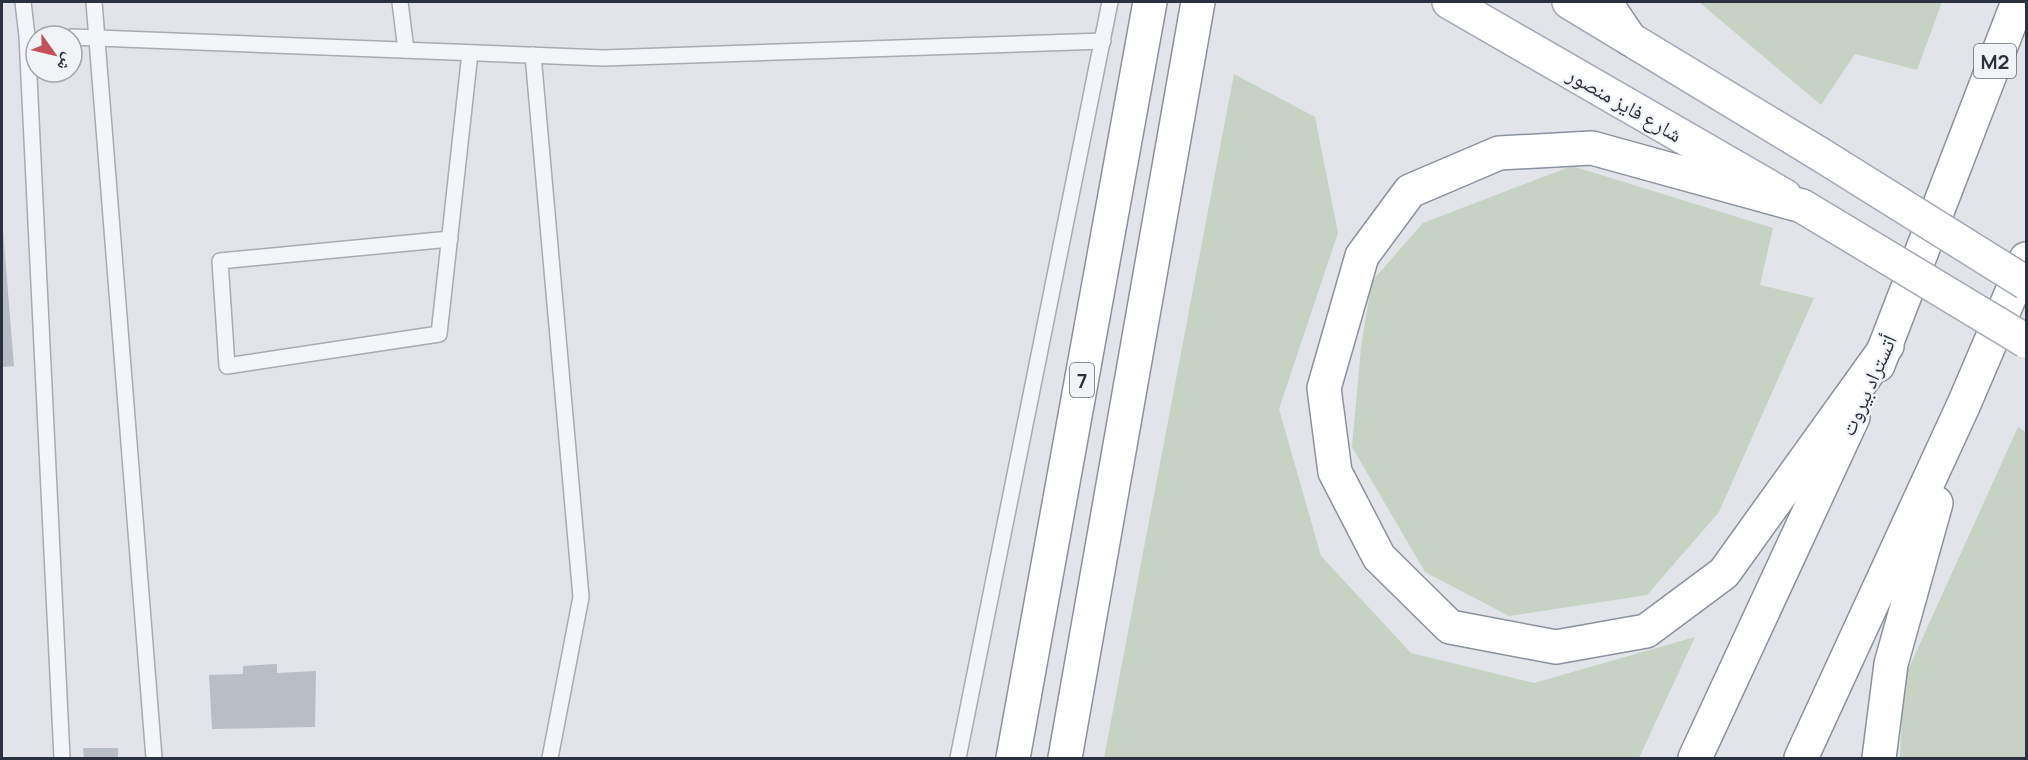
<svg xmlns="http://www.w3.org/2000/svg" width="2028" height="760" font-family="Manrope,'Noto Naskh Arabic',sans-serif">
	<rect width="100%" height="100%" fill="#e2e4e9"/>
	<g fill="#c6d2c3">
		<polygon points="1699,2 1942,2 1917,70 1855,54 1821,105"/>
		<polygon points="1234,74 1315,117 1338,233 1279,409 1321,556 1411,653 1534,683 1695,637 1639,758 1104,758"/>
		<polygon points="1572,166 1773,228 1760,285 1814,298 1719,512 1647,595 1509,616 1425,572 1352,447 1361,347 1372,281 1423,223"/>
		<polygon points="2018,427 2026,432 2026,758 1900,758 1904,679"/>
	</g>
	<g fill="#b9bdc5">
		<polygon points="3,231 14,366 2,367 2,232"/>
		<polygon points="277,664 277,673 316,671 315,727 212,729 209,675 243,674 243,666"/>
		<polygon points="83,748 118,748 118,758 84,758"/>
	</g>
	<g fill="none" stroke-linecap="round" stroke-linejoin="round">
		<defs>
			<g id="lane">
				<polyline points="23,2 27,36 62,758"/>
				<polyline points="94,2 154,758"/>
				<polyline points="400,2 406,50"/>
				<polyline points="72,37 604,58 1103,41"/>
				<polyline points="533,55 581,597 550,758"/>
				<polyline points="450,239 220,261 227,366 439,334 470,53"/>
				<polyline points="958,758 1110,2"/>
			</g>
			<g id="primary">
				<polyline points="1449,2 1785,196"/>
				<polyline points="1569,2 1818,153"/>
			</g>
			<g id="highway">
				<polyline points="1605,2 1630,39"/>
				<polyline points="1802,206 1592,148 1499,153 1410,191 1362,256 1324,388 1335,472 1379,557 1450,627 1556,647 1646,631 1724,573 1887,346"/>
				<polyline points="1878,365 2018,2"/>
				<polyline points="1013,758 1150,2"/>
				<polyline points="1065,758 1198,2"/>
				<polyline points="1695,758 1853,417"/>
				<polyline points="1801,758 1964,404 2026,259"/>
				<polyline points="1879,758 1891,664 1936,503"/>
			</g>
		</defs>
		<use href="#lane" stroke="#a7abb3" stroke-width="18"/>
		<use href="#primary" stroke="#a2a8b4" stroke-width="36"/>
		<use href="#highway" stroke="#8a919f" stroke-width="36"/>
		<use href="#lane" stroke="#f4f5f8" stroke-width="15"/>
		<use href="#primary" stroke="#fff" stroke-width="33"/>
		<use href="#highway" stroke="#fff" stroke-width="33"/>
		<defs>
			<g id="primary-bridge">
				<polyline points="1818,153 2026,283"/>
				<polyline points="1802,206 2026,341"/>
			</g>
		</defs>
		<use href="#primary-bridge" stroke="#a2a8b4" stroke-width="36" stroke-linecap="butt"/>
		<use href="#primary-bridge" stroke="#fff" stroke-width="33"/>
	</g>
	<g text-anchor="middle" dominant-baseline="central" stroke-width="4.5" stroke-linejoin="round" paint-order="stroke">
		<g fill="#f1f3f7" stroke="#666b77" stroke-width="1.5">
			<rect x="1974" y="44" width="42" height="34" rx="4.5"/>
			<rect x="1070" y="363" width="24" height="34" rx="4.5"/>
		</g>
		<g font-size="20" font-weight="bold" fill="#2b3140">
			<text x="1995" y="61">M2</text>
			<text x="1082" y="380">7</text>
		</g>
		<g font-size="21" fill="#2b3140" stroke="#f1f3f7">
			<text transform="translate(1625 104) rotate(30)">شارع فايز منصور</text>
			<text transform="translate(1868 385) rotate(-66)">أتستراد بيروت</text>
		</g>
	</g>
	<rect width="2028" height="760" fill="none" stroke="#2b3140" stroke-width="6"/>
	<g transform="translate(54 54) rotate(124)"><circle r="28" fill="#f1f3f7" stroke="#a2a5ae" stroke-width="1.5"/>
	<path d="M0-4.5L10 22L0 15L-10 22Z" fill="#c4505a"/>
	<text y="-9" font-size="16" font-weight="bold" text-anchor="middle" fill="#2b3140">ش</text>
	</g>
</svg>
